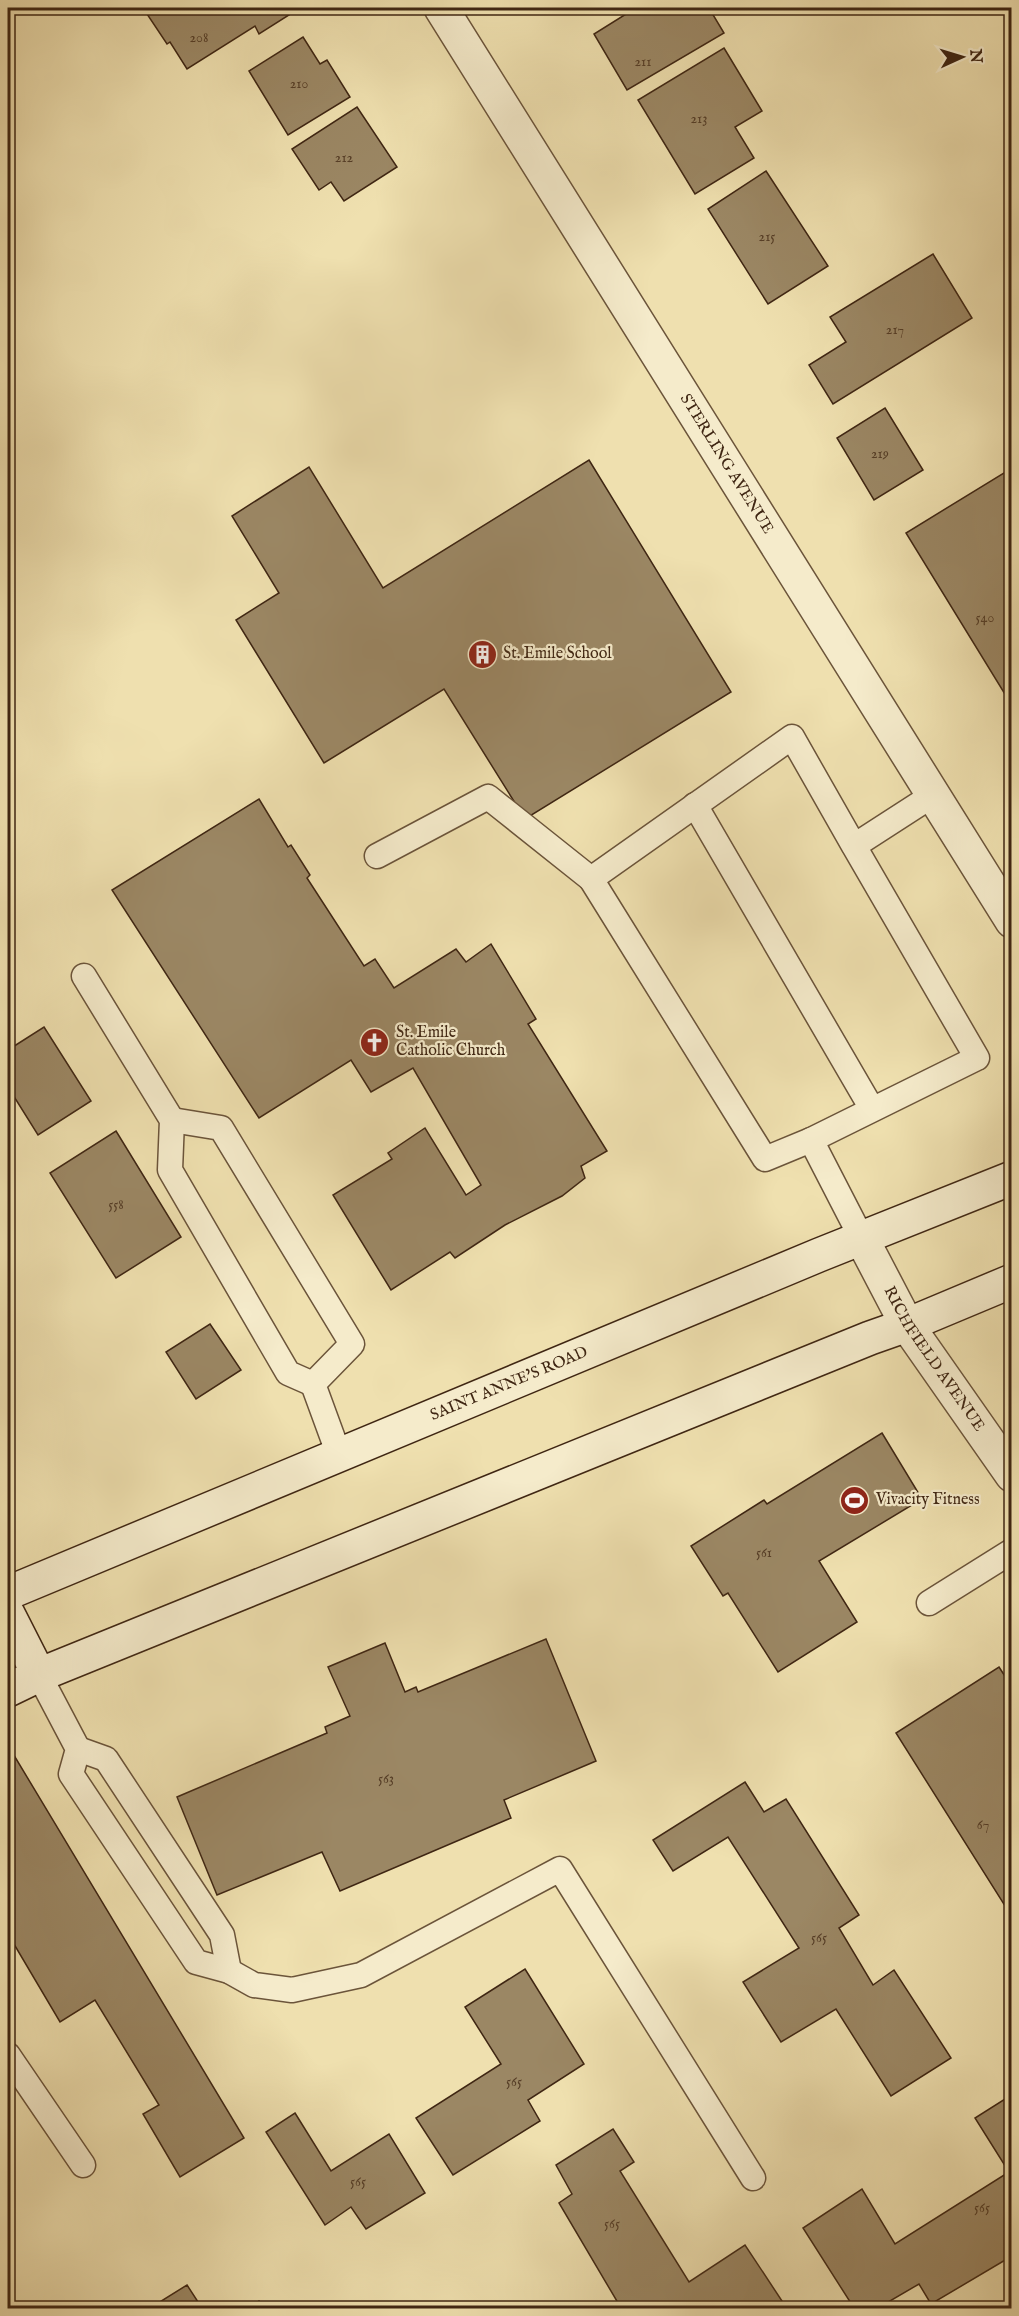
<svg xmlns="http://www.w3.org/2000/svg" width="1019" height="2316" font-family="'IM FELL English',serif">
	<rect width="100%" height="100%" fill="#efe0af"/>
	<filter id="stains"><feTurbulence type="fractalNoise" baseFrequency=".00333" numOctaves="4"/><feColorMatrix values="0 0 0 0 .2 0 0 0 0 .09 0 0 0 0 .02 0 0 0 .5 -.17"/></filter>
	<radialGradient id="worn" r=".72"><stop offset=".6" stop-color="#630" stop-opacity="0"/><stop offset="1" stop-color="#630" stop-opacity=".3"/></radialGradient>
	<g fill="#9b8764" stroke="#3f2613" stroke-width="1.5">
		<polygon points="143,8 300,8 259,34 255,26 187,69 170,42 167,44"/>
		<polygon points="629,8 709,8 724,33 627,90 594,34 631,11"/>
		<polygon points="303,37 320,64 327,60 350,97 288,135 249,71"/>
		<polygon points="724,48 762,111 735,127 754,158 695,194 638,100"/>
		<polygon points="357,107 397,167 344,201 331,182 319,190 292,149"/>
		<polygon points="766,171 828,266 768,304 708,209"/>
		<polygon points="933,254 972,318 833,404 809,365 846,342 830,317"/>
		<polygon points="885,408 923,470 874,500 837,438"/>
		<polygon points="589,460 731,692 525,819 444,689 324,763 236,620 279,593 232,516 309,467 383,588"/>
		<polygon points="1012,468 1012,704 1011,704 906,533"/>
		<polygon points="259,799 288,847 291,845 310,875 307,878 364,966 375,959 394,988 456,949 466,962 491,944 536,1019 528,1024 607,1151 581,1166 585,1178 562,1196 505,1225 455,1258 450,1252 391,1290 333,1195 392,1159 388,1153 425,1128 466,1195 481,1185 413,1068 371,1092 351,1060 259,1118 112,890"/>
		<polygon points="44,1027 91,1101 38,1135 8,1087 8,1050"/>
		<polygon points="116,1131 181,1237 116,1278 50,1173"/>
		<polygon points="210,1324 241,1370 196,1399 166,1352"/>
		<polygon points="882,1433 922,1499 819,1561 857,1622 778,1672 728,1593 723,1596 691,1546 764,1500 767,1504"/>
		<polygon points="546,1639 596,1761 504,1800 511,1818 340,1891 322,1852 217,1895 177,1797 327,1733 325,1727 350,1716 328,1667 385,1643 405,1692 416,1687 418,1692"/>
		<polygon points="999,1667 1012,1687 1012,1917 896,1733"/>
		<polygon points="9,1747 244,2138 180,2177 143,2114 159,2105 95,2000 60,2022 8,1934 8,1748"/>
		<polygon points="745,1782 764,1812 786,1799 859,1915 839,1928 873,1985 894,1970 951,2058 891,2096 836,2009 781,2042 743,1982 799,1948 728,1837 673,1871 653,1840"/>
		<polygon points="525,1969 584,2064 528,2100 540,2121 453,2175 416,2118 501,2064 465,2007"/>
		<polygon points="1005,2099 1012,2109 1012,2256 931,2304 919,2284 878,2308 854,2308 803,2228 862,2189 895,2244 1009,2172 975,2118"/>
		<polygon points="295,2113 331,2171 389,2134 425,2193 366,2229 351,2207 325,2225 266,2132"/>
		<polygon points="613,2129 634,2162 620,2171 689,2282 745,2245 784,2304 777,2308 621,2308 559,2203 572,2194 556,2165"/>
		<polygon points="187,2285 202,2308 150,2308"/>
		<polygon points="259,2301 264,2308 248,2308"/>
	</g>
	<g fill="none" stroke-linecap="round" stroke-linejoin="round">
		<defs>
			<g id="lane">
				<polyline points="695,805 872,1109"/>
				<polyline points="854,846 977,1058 811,1140 765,1159 591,879 792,737 854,846 933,795"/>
				<polyline points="377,856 488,797 591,879"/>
				<polyline points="84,976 172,1120 170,1170 288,1373 313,1384"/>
				<polyline points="172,1120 221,1128 352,1344 313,1384 339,1455"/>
				<polyline points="811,1140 862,1239"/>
				<polyline points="929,1603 1012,1551"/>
				<polyline points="39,1675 78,1749 71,1774 196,1962 229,1971 254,1985 292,1990 361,1975 560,1869 753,2178"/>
				<polyline points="78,1749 106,1759 222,1935 229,1971"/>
				<polyline points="8,2055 83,2165"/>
			</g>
			<g id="street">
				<path id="s1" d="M441,8l571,913"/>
				<path id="s2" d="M862,1239l45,86 105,150"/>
			</g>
			<g id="secondary">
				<path id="s3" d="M8,1593l811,-338 193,-77"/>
				<polyline points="8,1614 39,1675"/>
				<polyline points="8,1690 39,1675 870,1338 907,1325 1012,1281"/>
			</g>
		</defs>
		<use href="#lane" stroke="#6b543a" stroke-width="27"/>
		<use href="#street" stroke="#6b543a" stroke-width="36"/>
		<use href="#secondary" stroke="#3f2613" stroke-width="36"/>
		<use href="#lane" stroke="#f5ebcb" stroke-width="24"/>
		<use href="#street" stroke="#f5ebcb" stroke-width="33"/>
		<use href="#secondary" stroke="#f5ebcb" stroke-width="33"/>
	</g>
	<defs>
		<symbol id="building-disc" viewBox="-11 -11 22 22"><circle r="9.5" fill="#8f2418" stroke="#f5ebcb"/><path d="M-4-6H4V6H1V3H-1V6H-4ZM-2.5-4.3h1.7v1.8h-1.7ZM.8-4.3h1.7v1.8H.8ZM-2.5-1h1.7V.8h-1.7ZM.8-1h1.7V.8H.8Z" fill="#fff"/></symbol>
		<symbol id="church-disc" viewBox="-11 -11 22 22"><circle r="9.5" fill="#8f2418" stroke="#f5ebcb"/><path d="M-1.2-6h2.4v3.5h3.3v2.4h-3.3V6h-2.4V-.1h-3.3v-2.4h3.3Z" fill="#fff"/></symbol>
		<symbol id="stadium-disc" viewBox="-11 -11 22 22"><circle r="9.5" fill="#8f2418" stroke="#f5ebcb"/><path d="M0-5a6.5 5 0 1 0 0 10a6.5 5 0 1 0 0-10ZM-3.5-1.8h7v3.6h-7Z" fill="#fff"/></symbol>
	</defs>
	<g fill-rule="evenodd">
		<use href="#building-disc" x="466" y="638" width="33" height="33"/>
		<use href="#church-disc" x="358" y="1026" width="33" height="33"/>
		<use href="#stadium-disc" x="838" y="1484" width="33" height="33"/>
	</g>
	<g text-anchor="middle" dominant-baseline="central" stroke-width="4.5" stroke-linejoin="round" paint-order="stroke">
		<g font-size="14" fill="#563e27">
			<text x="199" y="38">208</text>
			<text x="643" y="62">211</text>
			<text x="299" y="84">210</text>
			<text x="699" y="119">213</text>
			<text x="344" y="158">212</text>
			<text x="767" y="237">215</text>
			<text x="895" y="330">217</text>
			<text x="880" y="454">219</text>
			<text x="985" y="618">540</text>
			<text x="116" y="1205">558</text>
			<text x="764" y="1553">561</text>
			<text x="386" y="1779">563</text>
			<text x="983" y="1825">67</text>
			<text x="819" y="1938">565</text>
			<text x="514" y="2082">565</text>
			<text x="358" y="2182">565</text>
			<text x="982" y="2208">565</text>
			<text x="612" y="2224">565</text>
		</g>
		<g font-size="16" fill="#3f2613" stroke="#f5ebcb">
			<text stroke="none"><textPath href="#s1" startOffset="538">STERLING AVENUE</textPath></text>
			<text stroke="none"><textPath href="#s2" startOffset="140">RICHFIELD AVENUE</textPath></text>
			<text stroke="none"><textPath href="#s3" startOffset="543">SAINT ANNE'S ROAD</textPath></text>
		</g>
		<g font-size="16" fill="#3f2613" stroke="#f5ebcb" text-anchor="start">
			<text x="503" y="654">St. Emile School</text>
			<text x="396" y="1033">St. Emile<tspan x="396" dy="18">Catholic Church</tspan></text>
			<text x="876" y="1500">Vivacity Fitness</text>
		</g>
	</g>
	<rect width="1019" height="2316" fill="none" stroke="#efe0af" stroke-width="30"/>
	<rect x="9" y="9" width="1001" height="2298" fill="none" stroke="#3f2613" stroke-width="3"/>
	<rect x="15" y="15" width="989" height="2286" fill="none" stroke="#3f2613" stroke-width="1.5"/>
	<g transform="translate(962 57) rotate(86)" stroke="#f5ebcb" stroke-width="4.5" paint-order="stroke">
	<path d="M0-4.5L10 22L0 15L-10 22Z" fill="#3f2613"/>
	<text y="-9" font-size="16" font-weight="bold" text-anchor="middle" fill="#3f2613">N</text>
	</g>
	<rect width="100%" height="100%" filter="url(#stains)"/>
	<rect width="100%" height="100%" fill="url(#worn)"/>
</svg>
